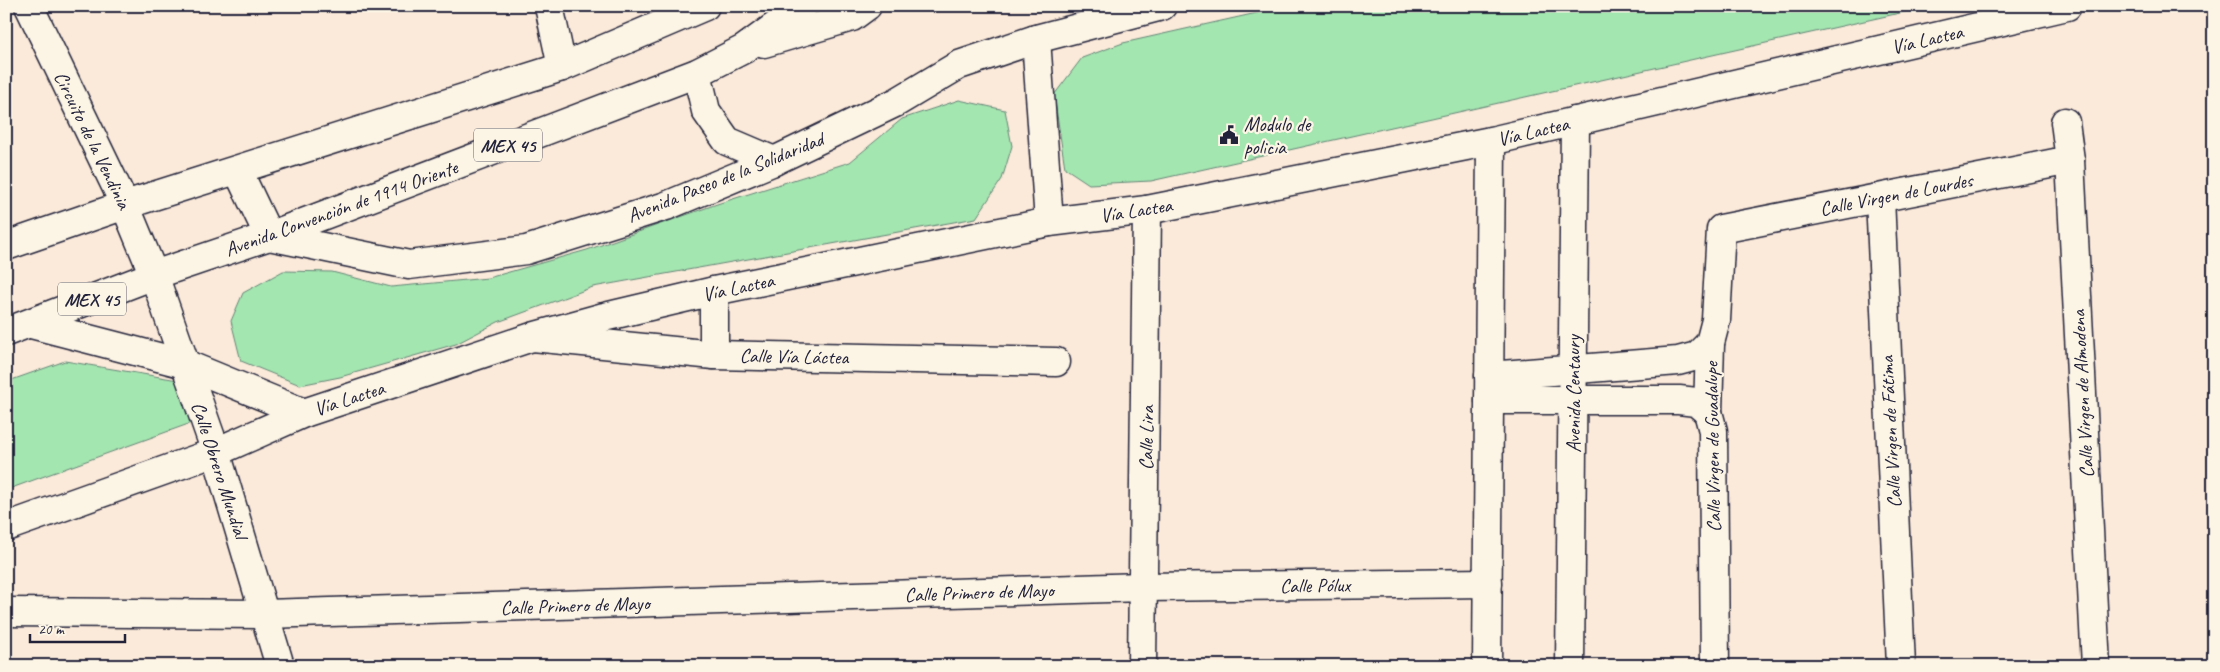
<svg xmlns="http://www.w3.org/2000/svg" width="2220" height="672" font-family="Caveat,sans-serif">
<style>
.green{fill:#a4e6b0;stroke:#638476}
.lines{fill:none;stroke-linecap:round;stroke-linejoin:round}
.street-casing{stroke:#22223b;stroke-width:31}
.secondary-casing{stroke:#22223b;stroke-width:31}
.primary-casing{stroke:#22223b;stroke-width:31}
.street{stroke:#fcf5e5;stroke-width:28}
.secondary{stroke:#fcf5e5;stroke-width:28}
.primary{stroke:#fcf5e5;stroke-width:28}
.labels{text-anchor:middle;stroke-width:4.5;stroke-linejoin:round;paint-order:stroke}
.shield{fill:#fcf5e5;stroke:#63616e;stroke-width:1}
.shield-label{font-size:19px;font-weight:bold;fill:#22223b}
.street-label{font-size:20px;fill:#22223b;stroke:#fcf5e5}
.poi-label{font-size:20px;fill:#22223b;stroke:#fcf5e5;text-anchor:start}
</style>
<rect width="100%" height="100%" fill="#fbead9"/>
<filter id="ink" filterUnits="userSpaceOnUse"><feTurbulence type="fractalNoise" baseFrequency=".02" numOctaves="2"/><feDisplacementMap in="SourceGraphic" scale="10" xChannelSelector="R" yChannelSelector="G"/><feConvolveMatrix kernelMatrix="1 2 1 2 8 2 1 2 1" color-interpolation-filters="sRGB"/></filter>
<g filter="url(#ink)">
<g class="green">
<path d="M1288,6H1931L1151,181L1089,184L1065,168L1054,95L1082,58L1123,43Z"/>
<path d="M959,100L1005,110L1012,146L1002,179L976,218L593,287L498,322L456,344L340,377L300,385L241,361L231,321L243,293L283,271L332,272L391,287L488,278L587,250L717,204L850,162L902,119Z"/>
<path d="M65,361L178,380L194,422L6,490V382Z"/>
</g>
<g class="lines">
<g class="street-casing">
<g id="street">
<path d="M29,6L125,205L154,275L216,452L280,666"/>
<path d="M549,6L562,67"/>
<path d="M2065,122L2070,160L2096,666"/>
<path d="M1880,198L1901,666"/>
<path d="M533,337L714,355L1056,362"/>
<path d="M714,355V291"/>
<path d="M1489,376L1678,361L1697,356L1710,343"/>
<path d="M1489,400H1679L1696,402L1708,412"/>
<path d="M6,612L265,614L1143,587L1488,583"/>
<path d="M1142,666L1147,210"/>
<path d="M1487,666L1491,141"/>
<path d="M1570,666L1575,121"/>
<path d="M1715,666L1713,431L1708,412L1710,343L1716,320L1721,229L2070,160"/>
</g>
</g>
<g class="secondary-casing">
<g id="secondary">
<path d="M1036,39L1049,222"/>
<path d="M238,171L269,236L409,265L526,250L666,206L774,161L897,102L959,65L1036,39L1162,6"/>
<path d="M185,364L304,413"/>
<path d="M6,527L216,452L304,413L532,337L604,317L714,291L1049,222L1147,210L1491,141L2067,6"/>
</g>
</g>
<g class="primary-casing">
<g id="primary">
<path d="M764,43L852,17L867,6"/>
<path d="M697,73L706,111L727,141L774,161"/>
<path d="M6,246L125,205L562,67L705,6"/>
<path d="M31,324L185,364"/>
<path d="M6,332L154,275L269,236L697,73L744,49L803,6"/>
</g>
</g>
<use href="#street" class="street"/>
<use href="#secondary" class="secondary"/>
<use href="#primary" class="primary"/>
</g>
</g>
<defs>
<g id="civic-bare" transform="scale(1.5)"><path d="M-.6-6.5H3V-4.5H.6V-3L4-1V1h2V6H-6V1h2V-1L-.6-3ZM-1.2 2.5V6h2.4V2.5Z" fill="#22223b" stroke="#fcf5e5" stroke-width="2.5" paint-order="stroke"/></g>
</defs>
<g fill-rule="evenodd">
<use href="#civic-bare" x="1229" y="135"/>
</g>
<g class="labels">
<g class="shield">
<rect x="474" y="128.5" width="68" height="33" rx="4"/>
<rect x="58" y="282.5" width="68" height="33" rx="4"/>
</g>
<g class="shield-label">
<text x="508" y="152">MEX 45</text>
<text x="92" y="306">MEX 45</text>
</g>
<g class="street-label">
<text transform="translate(1927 39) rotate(-13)" y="7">Vía Lactea</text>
<text transform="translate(1533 131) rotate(-13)" y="7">Vía Lactea</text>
<text transform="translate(93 140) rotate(64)" y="7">Circuito de la Vendinia</text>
<text transform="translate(725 177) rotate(-22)" y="7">Avenida Paseo de la Solidaridad</text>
<text transform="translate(1896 194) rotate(-11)" y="7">Calle Virgen de Lourdes</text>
<text transform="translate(341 208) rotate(-20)" y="7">Avenida Convención de 1914 Oriente</text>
<text transform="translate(1136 210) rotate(-9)" y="7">Vía Lactea</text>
<text transform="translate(738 287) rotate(-12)" y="7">Vía Lactea</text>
<text transform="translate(794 356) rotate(1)" y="7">Calle Vía Láctea</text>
<text transform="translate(1573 394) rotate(-90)" y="7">Avenida Centaury</text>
<text transform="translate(2082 394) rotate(-93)" y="7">Calle Virgen de Almodena</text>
<text transform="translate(349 398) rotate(-18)" y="7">Vía Lactea</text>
<text transform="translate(1890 432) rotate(-93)" y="7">Calle Virgen de Fátima</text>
<text transform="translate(1146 438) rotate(-89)" y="7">Calle Lira</text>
<text transform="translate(1712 447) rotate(-91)" y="7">Calle Virgen de Guadalupe</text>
<text transform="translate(220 470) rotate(72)" y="7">Calle Obrero Mundial</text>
<text transform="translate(1315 585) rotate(-1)" y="7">Calle Pólux</text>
<text transform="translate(979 592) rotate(-2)" y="7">Calle Primero de Mayo</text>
<text transform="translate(575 605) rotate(-2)" y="7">Calle Primero de Mayo</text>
</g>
<g class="poi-label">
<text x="1244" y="131">Modulo de<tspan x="1244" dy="23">policia</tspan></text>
</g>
</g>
<rect width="2220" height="672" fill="none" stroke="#fcf5e5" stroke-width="25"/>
<rect x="12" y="12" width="2195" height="647" fill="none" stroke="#22223b" stroke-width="2" filter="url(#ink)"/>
<path d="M30 634v8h95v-8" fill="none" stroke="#22223b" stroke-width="2.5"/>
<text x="38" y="634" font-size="15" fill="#22223b" stroke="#fcf5e5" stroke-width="4" paint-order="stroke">20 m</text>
</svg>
